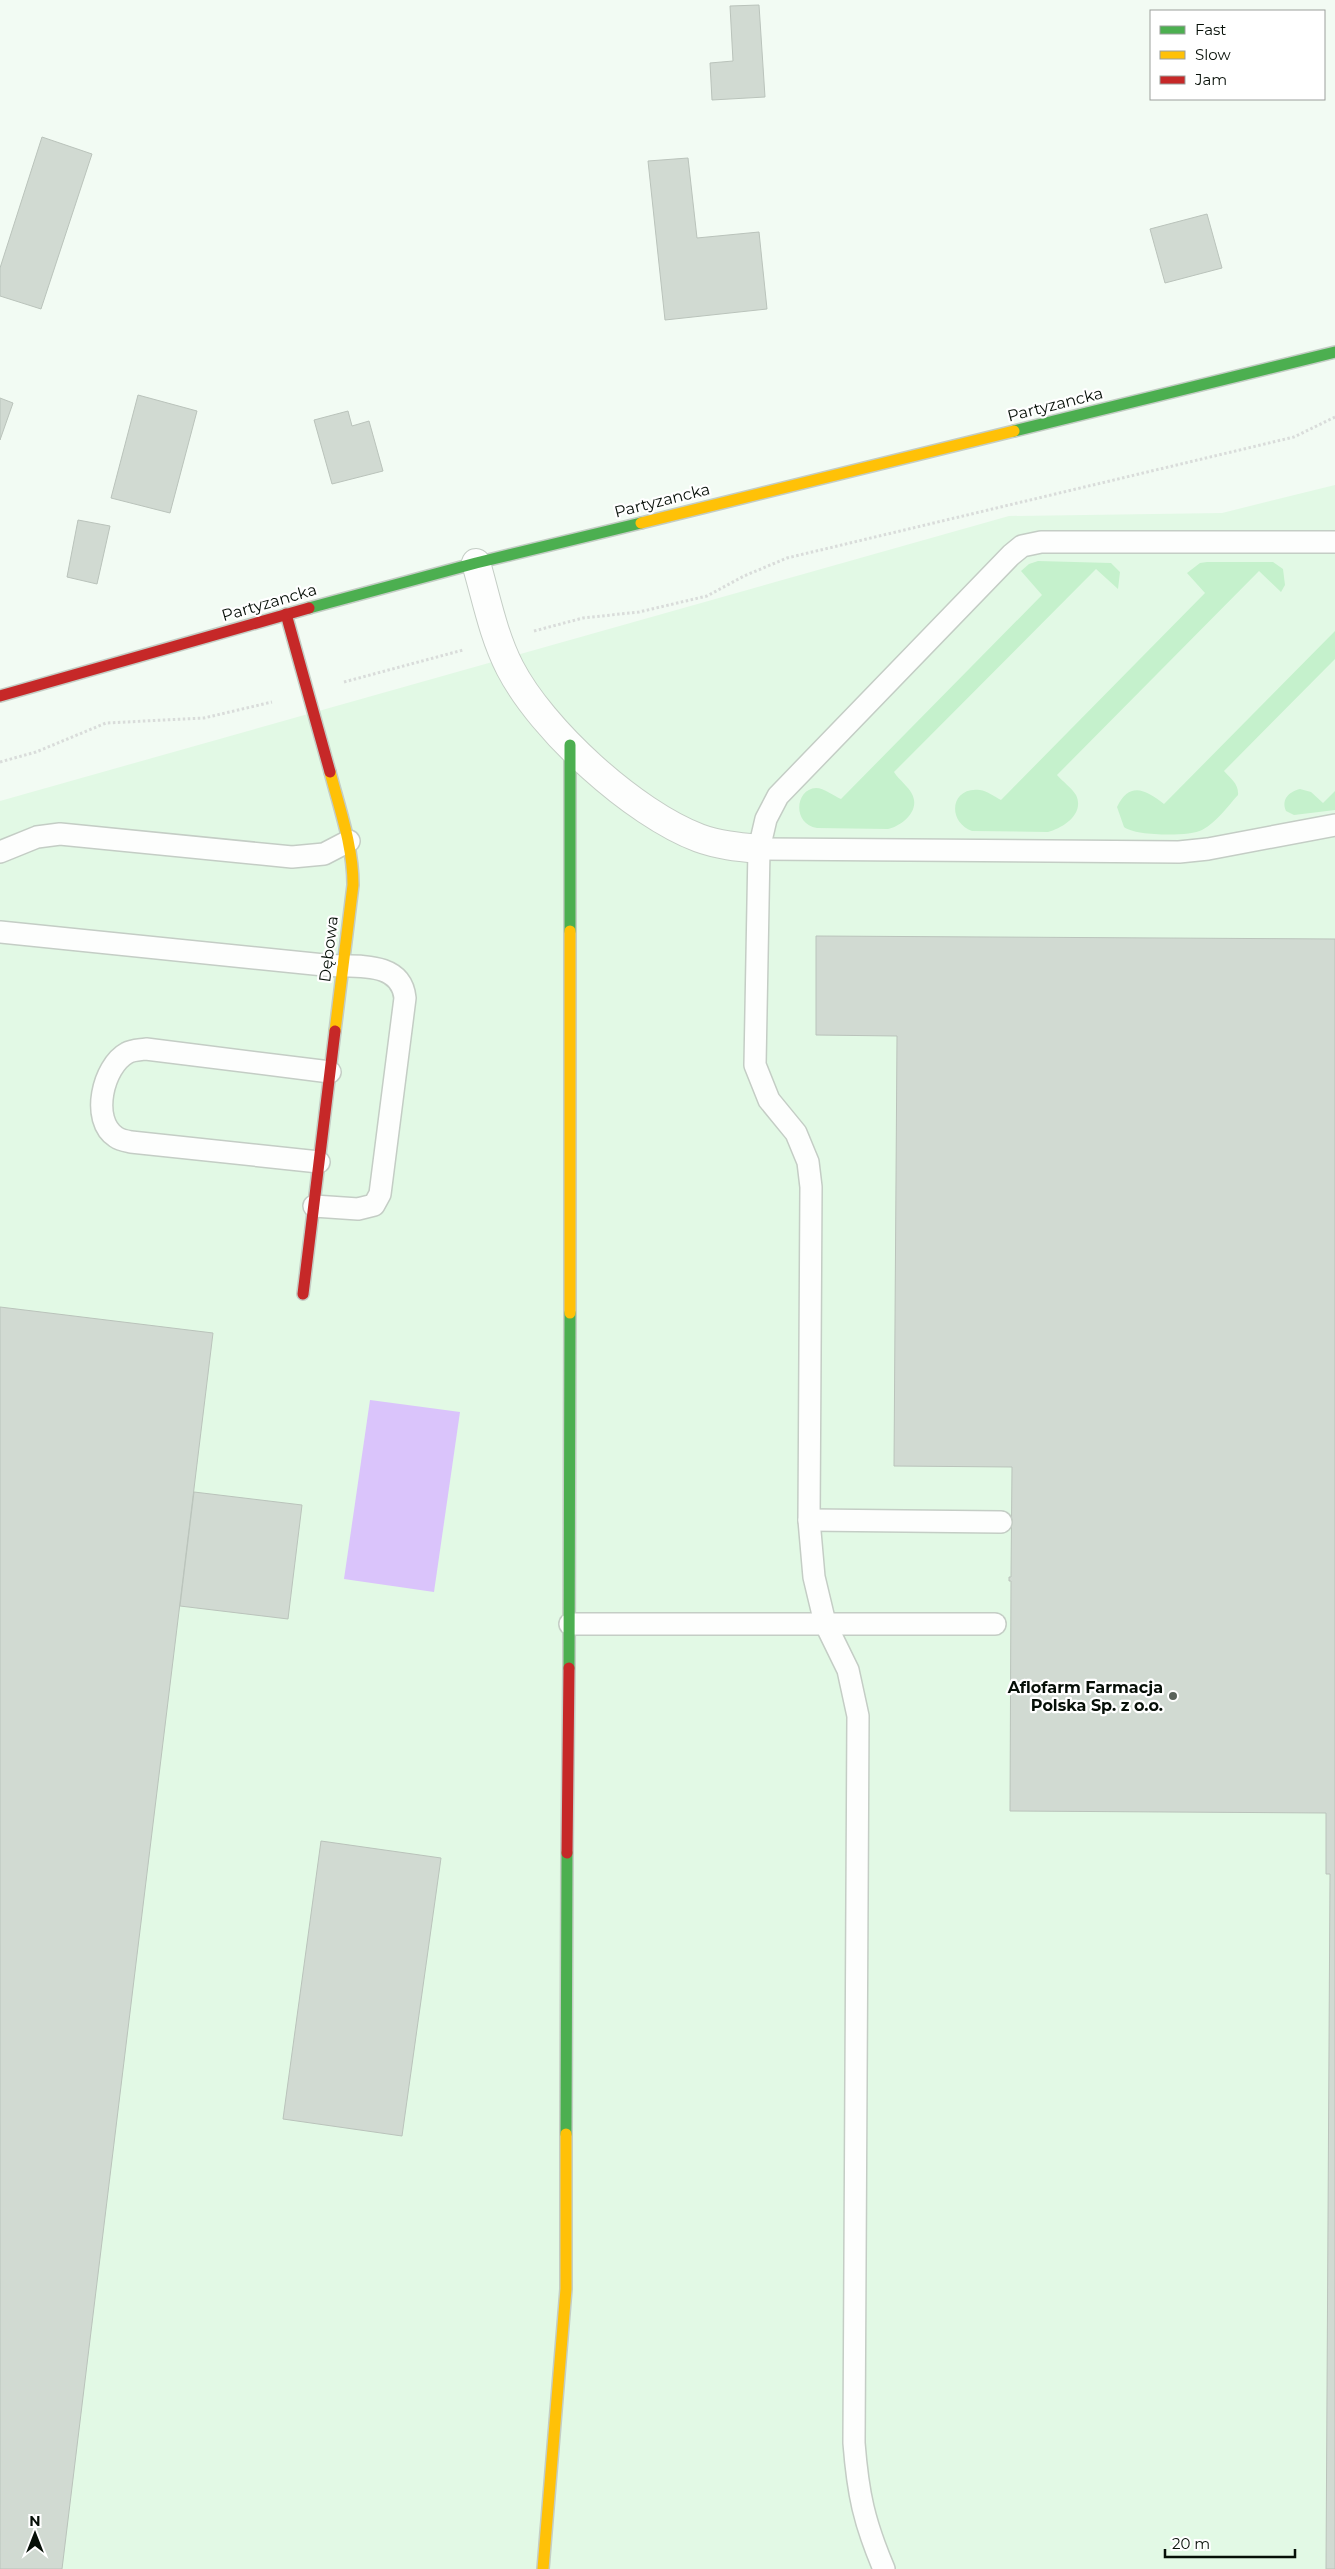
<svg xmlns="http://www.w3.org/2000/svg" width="1335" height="2569" font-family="Montserrat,sans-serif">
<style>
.built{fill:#e2f9e5}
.green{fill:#c5f1cc}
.water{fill:#dac4fb}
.building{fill:#d1dad2;stroke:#bac3bb}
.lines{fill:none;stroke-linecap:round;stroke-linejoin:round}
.lane-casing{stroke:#c4cdc5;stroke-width:24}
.street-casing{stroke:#c4cdc5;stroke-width:30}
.fast-casing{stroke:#c4cdc5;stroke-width:14}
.slow-casing{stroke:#c4cdc5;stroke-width:14}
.jam-casing{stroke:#c4cdc5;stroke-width:14}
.path{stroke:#d9dcda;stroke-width:3;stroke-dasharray:2.5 2.5;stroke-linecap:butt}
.lane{stroke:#fdfefd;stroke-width:21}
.street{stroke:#fdfefd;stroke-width:28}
.fast{stroke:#4caf50;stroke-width:11}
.slow{stroke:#ffc107;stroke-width:11}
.jam{stroke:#c62828;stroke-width:11}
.poi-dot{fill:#59625a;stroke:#fff;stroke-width:2}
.labels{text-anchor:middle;stroke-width:4.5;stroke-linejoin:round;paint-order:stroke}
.street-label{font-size:16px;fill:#060f07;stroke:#fff}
.poi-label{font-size:16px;font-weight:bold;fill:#060f07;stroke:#fff;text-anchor:end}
</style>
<rect width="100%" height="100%" fill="#f2fbf3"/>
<path class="built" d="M1335,485V2569H0V801L1009,516L1222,513Z"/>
<g class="green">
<path d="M1038,561L1111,563L1120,572L1118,589L1096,569L894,772C899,780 908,786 912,794C921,811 901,826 888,829L817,828C792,824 795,789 816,788C824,788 834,796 841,799L1042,595L1021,571L1029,564Z"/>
<path d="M1207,562H1273L1283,569L1285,585L1281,592L1259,571L1057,775C1062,781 1072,788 1076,795C1085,814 1063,828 1048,832L972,831C946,821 951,786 980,790C987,791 995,797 1001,800L1205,593L1187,573L1200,563Z"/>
<path d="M1335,631V659L1224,771C1231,779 1239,784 1238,795C1227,807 1217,822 1202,830C1189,837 1135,836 1124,827L1117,807C1130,780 1147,791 1164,804Z"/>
<path d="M1300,789L1311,792L1323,803L1335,791V810L1294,815L1286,811C1281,799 1289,792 1300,789Z"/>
</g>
<path class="water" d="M370,1400L460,1412L434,1592L344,1579Z"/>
<g class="building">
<path d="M759,5L765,97L712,100L710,63L733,61L730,6Z"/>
<path d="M42,137L92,154L41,309L0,296V268Z"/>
<path d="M688,158L697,238L759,232L767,309L665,320L648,161Z"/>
<path d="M1207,214L1222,268L1165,283L1150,229Z"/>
<path d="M138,395L197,411L170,513L111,498Z"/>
<path d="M0,398L13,403L0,440Z"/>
<path d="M348,411L352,426L369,421L383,471L332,484L314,420Z"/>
<path d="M78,520L110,526L97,584L67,577Z"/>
<path d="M816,936L1335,939V2569H1326L1330,1874H1326V1813L1010,1811L1011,1581H1009V1577H1011L1012,1467L894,1466L897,1036L816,1035Z"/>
<path d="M0,1307L213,1333L62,2569H0Z"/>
<path d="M194,1492L302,1505L288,1619L180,1606Z"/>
<path d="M321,1841L441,1858L402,2136L283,2119Z"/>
</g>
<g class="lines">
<g class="lane-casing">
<g id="lane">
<path d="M759,849L1179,852L1208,849L1335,825"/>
<path d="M0,852L37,837L60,834L292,857L324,854L349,841"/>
<path d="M0,932L324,965C353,968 401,959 405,998L380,1194L374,1205L358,1209L314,1206"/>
<path d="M319,1162L131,1142C126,1141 120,1140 116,1137C90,1120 103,1066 127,1053C132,1050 140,1050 146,1049L330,1072"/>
<path d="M809,1520L1001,1522"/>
<path d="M570,1624H995"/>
<path d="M884,2569C864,2522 858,2494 854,2443L858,1716L848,1670L825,1623L814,1577L809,1520L811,1187L808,1162L796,1133L769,1100L755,1065L759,849L766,819L778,796L1011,555L1022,546L1041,542H1335"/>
</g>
</g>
<g class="street-casing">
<path id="street" d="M476,563C486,597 493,635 510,668C542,730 633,813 699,838C718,845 738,847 759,849"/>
</g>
<g class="fast-casing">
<g id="fast">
<path d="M1014,431L1335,352"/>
<path d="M309,608L476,563L641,523"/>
<path d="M570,745V931"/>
<path d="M569,1668L570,1313"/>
<path d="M566,2134L567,1853"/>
</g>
</g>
<g class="slow-casing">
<g id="slow">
<path d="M641,523L1014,431"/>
<path d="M330,772C340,810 353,846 353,885L335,1031"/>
<path d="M570,931V1313"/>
<path d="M543,2569L566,2289V2134"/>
</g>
</g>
<g class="jam-casing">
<g id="jam">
<path d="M286,614L330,772"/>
<path d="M0,696L309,608"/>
<path d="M303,1294L335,1031"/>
<path d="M567,1853L569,1668"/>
</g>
</g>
<g class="path">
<path d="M534,631L583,618L639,612L707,596L744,576L787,558L1294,437L1335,417"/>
<path d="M344,682L463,650"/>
<path d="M0,762L36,752L106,723L204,718L272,702"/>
</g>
<use href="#lane" class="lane"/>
<use href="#street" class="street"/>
<use href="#fast" class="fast"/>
<use href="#slow" class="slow"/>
<use href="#jam" class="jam"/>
</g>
<circle class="poi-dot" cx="1173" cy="1696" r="5"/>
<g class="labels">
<g class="street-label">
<text transform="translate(1055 404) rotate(-14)" y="6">Partyzancka</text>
<text transform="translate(662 500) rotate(-14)" y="6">Partyzancka</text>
<text transform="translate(269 602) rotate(-16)" y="6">Partyzancka</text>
<text transform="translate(328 949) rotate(-83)" y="6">Dębowa</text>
</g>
<g class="poi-label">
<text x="1163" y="1693">Aflofarm Farmacja<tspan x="1163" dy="18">Polska Sp. z o.o.</tspan></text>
</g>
</g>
<rect x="1150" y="10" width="175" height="90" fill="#ffffff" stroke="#9b9f9c"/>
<rect x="1160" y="26" width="25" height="8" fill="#4caf50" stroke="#9b9f9c"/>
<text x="1195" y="35" font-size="15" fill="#060f07">Fast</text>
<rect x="1160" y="51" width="25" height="8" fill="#ffc107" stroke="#9b9f9c"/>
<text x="1195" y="60" font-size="15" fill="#060f07">Slow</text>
<rect x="1160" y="76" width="25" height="8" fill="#c62828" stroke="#9b9f9c"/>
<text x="1195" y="85" font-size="15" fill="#060f07">Jam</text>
<g transform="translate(35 2534)" stroke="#ffffff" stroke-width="4" paint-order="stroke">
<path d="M0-4L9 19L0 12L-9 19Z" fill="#060f07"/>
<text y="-8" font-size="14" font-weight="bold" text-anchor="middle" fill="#060f07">N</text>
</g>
<path d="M1165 2549v8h130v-8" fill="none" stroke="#060f07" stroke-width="2.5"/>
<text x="1172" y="2549" font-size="15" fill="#060f07" stroke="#ffffff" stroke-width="4" paint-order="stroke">20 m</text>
</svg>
